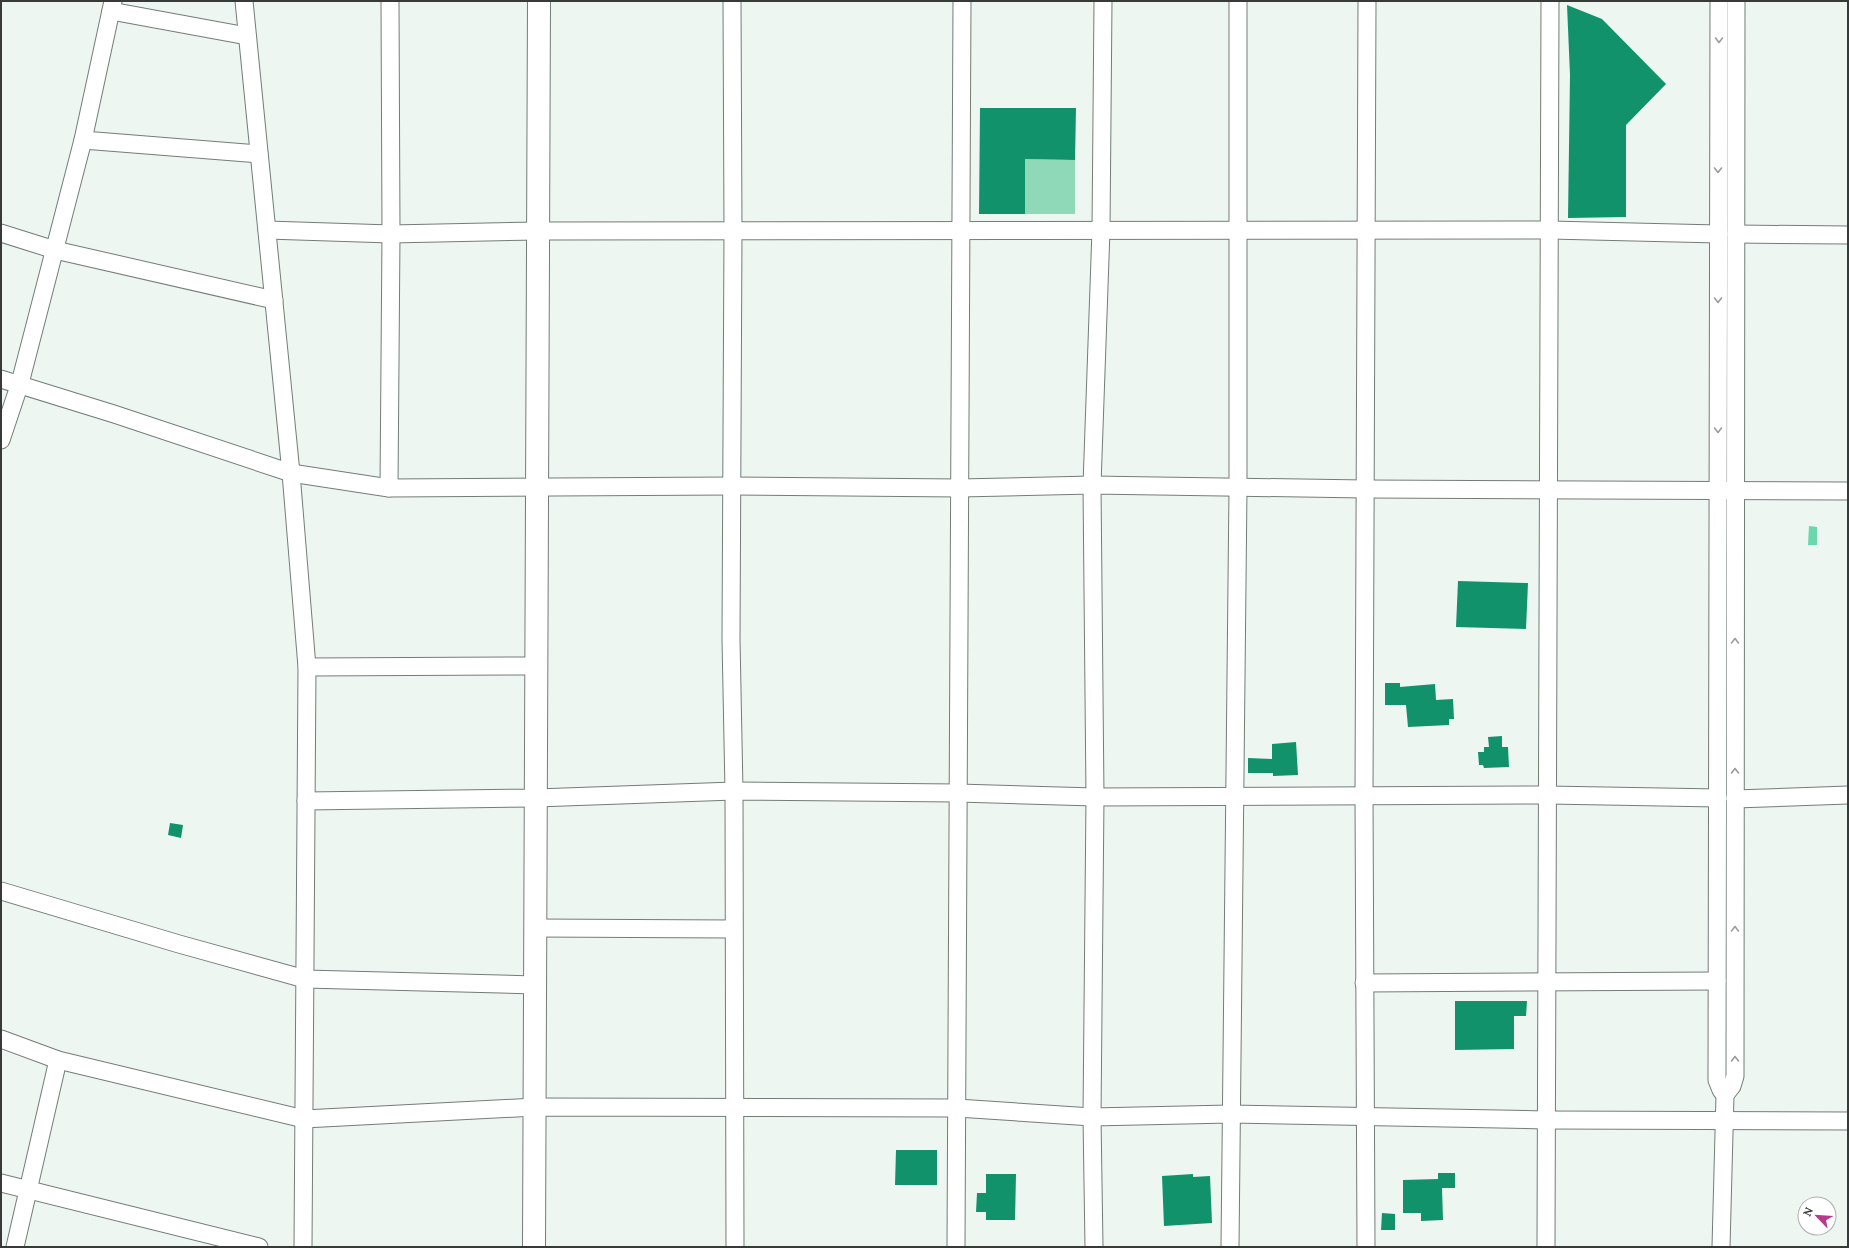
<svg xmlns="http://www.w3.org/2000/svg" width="1849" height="1248" font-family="Lora,serif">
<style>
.green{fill:#8fd9b9}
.water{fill:#6bd7ac}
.building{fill:#11926b}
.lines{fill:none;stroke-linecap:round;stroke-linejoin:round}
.minor-casing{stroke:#747c78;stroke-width:19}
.tertiary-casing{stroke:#747c78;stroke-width:24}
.minor{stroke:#fff;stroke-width:17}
.tertiary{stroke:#fff;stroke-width:22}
.oneway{stroke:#9b9c9c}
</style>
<rect width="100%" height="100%" fill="#edf6f1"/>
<path class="green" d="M1025,159L1075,160V214H1025Z"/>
<path class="water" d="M1809,526L1817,527V545H1808Z"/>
<g class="building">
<path d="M1567,5L1602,19L1666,84L1626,125V217L1568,218L1570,75Z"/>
<path d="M980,108H1076L1075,160L1025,159V214H979Z"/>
<path d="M1458,581L1528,583L1526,629L1456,627Z"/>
<path d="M1385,683H1400V687L1435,684L1436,700L1453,699L1454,719H1449V725L1408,727L1406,705H1385Z"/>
<path d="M1502,736V747H1508L1509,767L1484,768L1483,765H1479L1478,752H1484V747H1489L1488,737Z"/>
<path d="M1296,742L1298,775L1273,776V773H1248V758L1272,759V744Z"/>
<path d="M170,823L183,825L181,838L168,835Z"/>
<path d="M1455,1001H1527L1526,1016H1514V1049L1455,1050Z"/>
<path d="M896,1150H937V1185H895Z"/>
<path d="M1438,1173H1455V1188H1442L1443,1220L1421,1221V1213H1403V1180L1438,1179Z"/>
<path d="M986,1174H1016L1015,1220H986V1212H976L977,1193H986Z"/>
<path d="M1193,1174V1177L1210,1176L1212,1223L1164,1226L1162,1176Z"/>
<path d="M1382,1213L1395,1214V1230H1381Z"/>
</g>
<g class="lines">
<g class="minor-casing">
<g id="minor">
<path d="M244,1L291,473L307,667L303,1247"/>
<path d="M732,1L733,231L731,639L734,791L735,1247"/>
<path d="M1719,1L1717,1080L1721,1090L1725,1095"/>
<path d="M111,11L247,36"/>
<path d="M83,140L259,154"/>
<path d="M267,230L391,234L538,231L1550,230L1718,234"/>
<path d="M1,233L55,250L274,300"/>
<path d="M1736,234L1848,235"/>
<path d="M1,379L114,414L291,473L389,488L731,486L959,488L1092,485L1365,489L1848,491"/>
<path d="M1,440L20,383L83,140L113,1"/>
<path d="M389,488L391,234L390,1"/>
<path d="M307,667L536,666"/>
<path d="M1735,799L1848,795"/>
<path d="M306,801L536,798L734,791L958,793L1095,797L1548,795L1718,798"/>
<path d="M1,891L179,944L305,979L535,985"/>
<path d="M535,928L733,929"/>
<path d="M1364,983L1717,981"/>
<path d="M1,1039L58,1060L304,1119L535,1107L957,1108L1092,1117L1230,1114L1546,1120L1848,1121"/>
<path d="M1,1183L259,1247"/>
<path d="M15,1247L58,1060"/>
<path d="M956,1247L962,1"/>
<path d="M1094,1247L1092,1117L1095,797L1092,485L1101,230L1103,1"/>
<path d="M1230,1247L1238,488V1"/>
<path d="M1366,1247L1364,795L1367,1"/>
<path d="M1546,1247L1550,1"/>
<path d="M1721,1247L1725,1095L1732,1086L1735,1076L1736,1"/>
</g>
</g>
<g class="tertiary-casing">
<path id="tertiary" d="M534,1247L539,1"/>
</g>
<use href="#minor" class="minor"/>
<use href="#tertiary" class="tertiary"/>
</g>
<defs><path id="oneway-chevron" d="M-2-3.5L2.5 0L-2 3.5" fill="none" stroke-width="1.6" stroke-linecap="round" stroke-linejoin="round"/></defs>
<g class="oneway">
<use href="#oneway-chevron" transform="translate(1719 40) rotate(90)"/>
<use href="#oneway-chevron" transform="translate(1718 170) rotate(90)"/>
<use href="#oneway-chevron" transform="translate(1718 300) rotate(90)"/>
<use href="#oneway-chevron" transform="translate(1718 430) rotate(90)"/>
<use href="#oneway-chevron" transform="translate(1735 641) rotate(-90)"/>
<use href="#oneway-chevron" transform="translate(1735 771) rotate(-90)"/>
<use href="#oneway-chevron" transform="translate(1735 929) rotate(-90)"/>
<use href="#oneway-chevron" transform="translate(1735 1059) rotate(-90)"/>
</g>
<rect width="1849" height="1248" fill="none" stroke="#373a38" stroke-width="4"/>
<g transform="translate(1817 1216) rotate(295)"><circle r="19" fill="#ffffff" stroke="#afb0af"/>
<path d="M0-3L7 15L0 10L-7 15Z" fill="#b83b8b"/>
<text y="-6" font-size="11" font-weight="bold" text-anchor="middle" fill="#373a38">N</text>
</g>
</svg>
